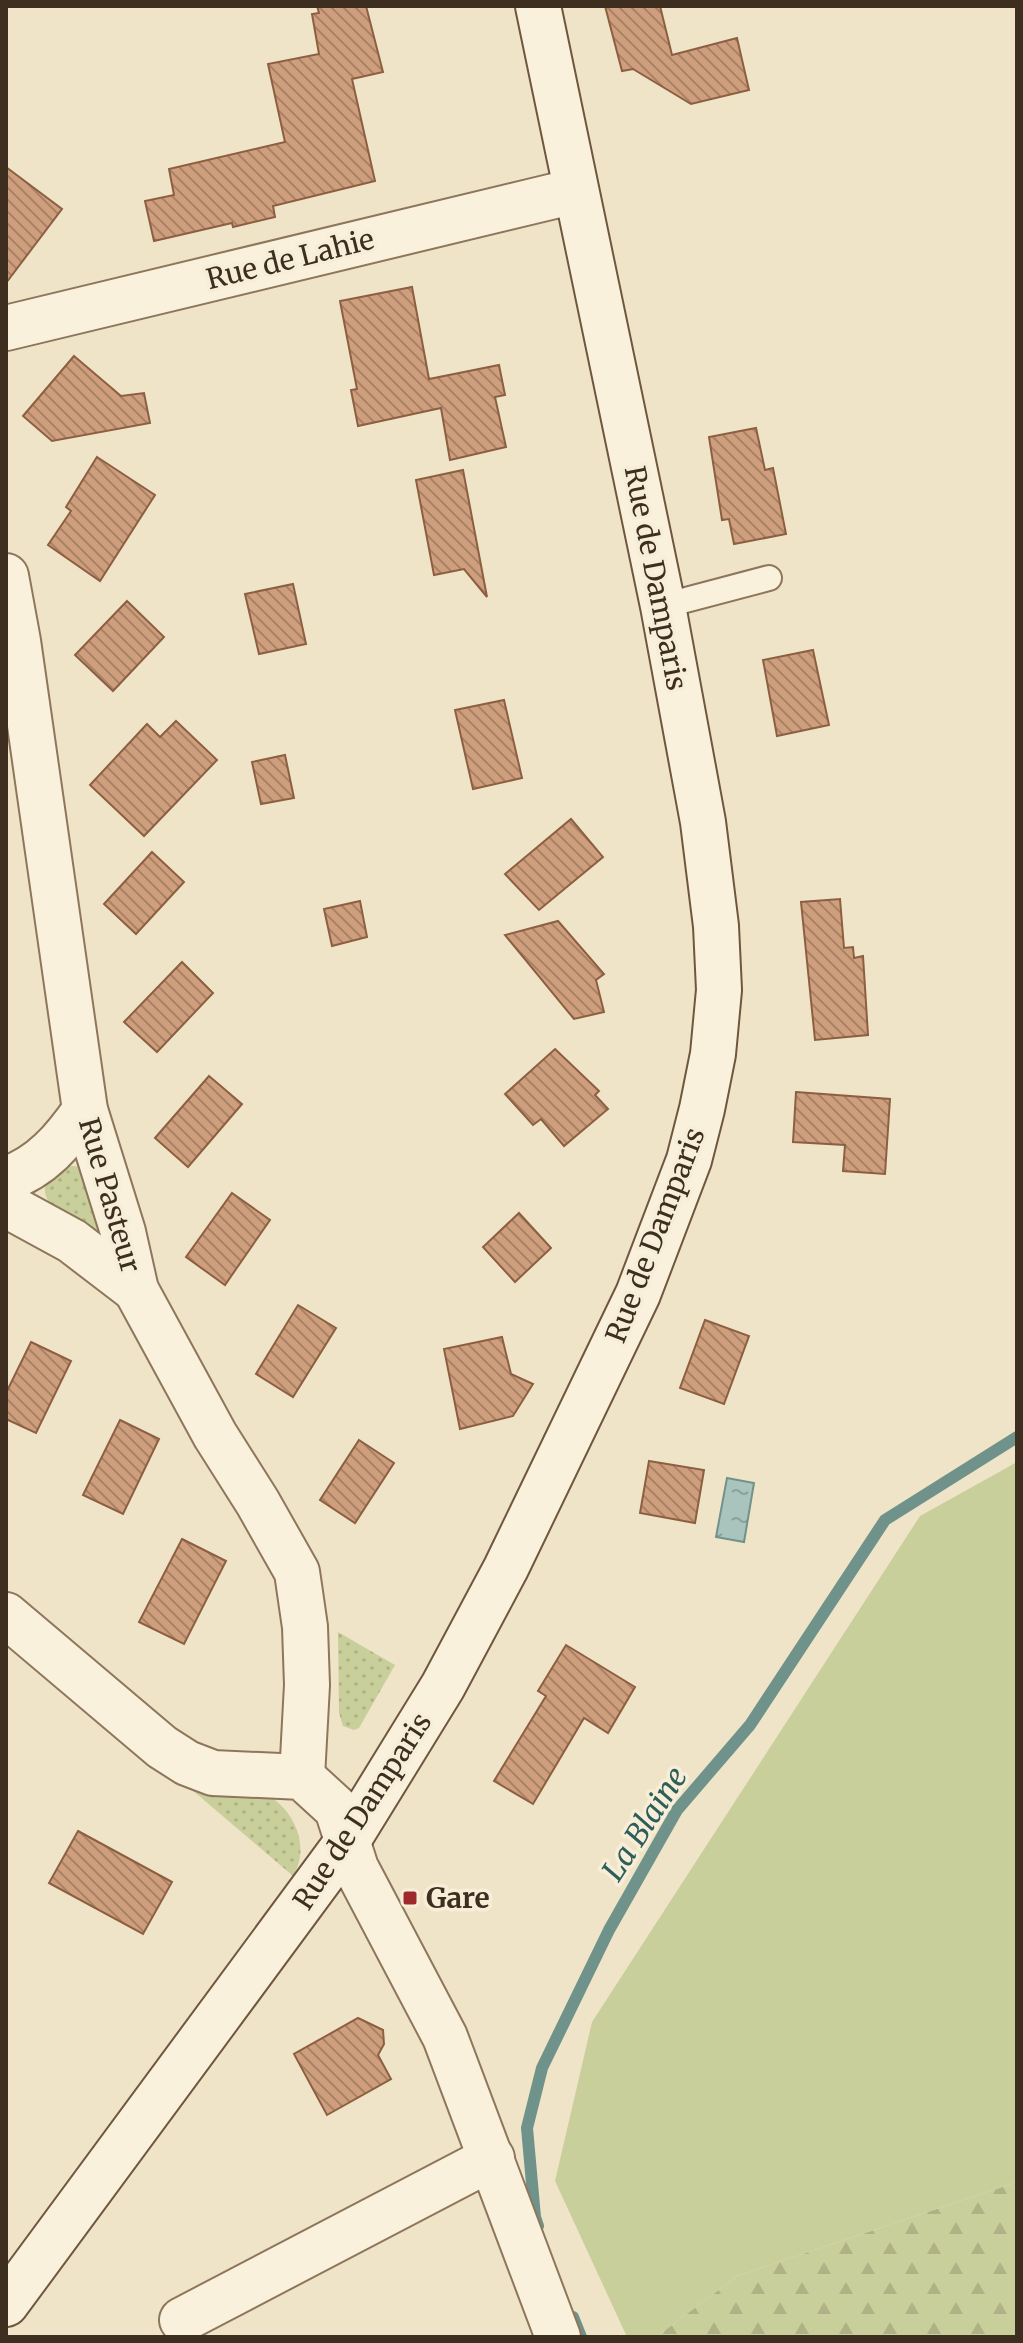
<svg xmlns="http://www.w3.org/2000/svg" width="1023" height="2343" font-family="Merriweather,serif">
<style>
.grass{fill:url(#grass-dots)}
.forest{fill:url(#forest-firs)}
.park{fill:#c9cf9b}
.water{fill:url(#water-ripples);stroke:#6f938a;stroke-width:2}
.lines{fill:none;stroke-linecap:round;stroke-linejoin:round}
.stream{stroke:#6f938a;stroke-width:12}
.building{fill:url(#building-back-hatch);stroke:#8d5f41;stroke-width:2}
.service-casing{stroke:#8d765c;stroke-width:28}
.minor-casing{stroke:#8d765c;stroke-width:48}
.secondary-casing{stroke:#6f573f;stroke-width:48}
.service{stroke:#faf1dc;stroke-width:24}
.minor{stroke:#faf1dc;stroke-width:44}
.secondary{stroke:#faf1dc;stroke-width:44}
.poi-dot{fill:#9e2a2b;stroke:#f7eed8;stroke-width:3}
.labels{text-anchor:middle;stroke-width:7;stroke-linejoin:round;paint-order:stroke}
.street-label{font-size:28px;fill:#3d2e20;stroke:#f7eed8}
.poi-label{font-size:28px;font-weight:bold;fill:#3d2e20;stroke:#f7eed8;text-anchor:start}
.water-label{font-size:30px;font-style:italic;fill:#2f5d5a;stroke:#f7eed8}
</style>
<defs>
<pattern id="grass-dots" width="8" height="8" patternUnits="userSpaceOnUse" patternTransform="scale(2)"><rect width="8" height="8" fill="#c9cf9b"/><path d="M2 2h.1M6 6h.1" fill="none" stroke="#aeb285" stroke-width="1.8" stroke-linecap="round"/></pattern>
<pattern id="forest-firs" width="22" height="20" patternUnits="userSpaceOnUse" patternTransform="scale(2)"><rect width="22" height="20" fill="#c9cf9b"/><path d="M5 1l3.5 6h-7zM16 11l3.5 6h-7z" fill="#aeb285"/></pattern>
<pattern id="water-ripples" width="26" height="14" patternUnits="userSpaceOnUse" patternTransform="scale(2)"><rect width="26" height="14" fill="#a9c4bc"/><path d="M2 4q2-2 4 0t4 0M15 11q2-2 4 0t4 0" fill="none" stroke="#8ba098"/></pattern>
<pattern id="building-back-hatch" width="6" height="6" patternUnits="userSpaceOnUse" patternTransform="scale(2)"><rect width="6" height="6" fill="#cf9f7d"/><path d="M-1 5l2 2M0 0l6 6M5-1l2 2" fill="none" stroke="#a98266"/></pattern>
</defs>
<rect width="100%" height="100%" fill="#f0e4c8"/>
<g class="grass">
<path d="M65,1165L82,1167L102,1228L93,1232C71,1219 41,1211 45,1182Z"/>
<path d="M338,1632L395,1665L359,1728L354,1730L343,1726L339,1713Z"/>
<path d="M191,1789L210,1795L271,1797C296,1814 310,1848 293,1876Z"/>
</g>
<path class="forest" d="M1017,2182V2337H656L737,2276Z"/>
<path class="park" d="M1017,1462V2182L737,2276L656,2337H627L555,2181L592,2022L920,1516Z"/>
<path class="water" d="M727,1478L754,1483L744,1542L716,1537Z"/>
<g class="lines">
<g class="stream">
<path d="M538,2226L535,2217L527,2128L542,2068L609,1930L677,1810L750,1725L885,1520L1017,1437"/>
<path d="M573,2317L581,2337"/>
</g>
</g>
<g class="building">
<path d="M317,6H366L383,72L352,79L375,181L273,206L275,217L233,227L232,223L154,241L145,201L174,195L169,169L285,142L268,64L319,54L312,14L319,13Z"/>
<path d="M605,6H660L672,55L737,38L749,90L691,104L633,69L622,71Z"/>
<path d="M6,167L62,209L6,283Z"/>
<path d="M412,287L429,379L499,365L505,395L495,397L506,447L450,460L441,408L358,426L351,390L357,389L340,301Z"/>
<path d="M74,356L121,396L144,393L150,423L52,441L23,416Z"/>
<path d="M756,428L765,470L773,468L786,534L734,544L729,519L722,520L709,437Z"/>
<path d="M97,457L155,495L100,581L48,545L71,511L66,507Z"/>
<path d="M463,470L487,597L464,569L434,575L416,480Z"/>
<path d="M293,584L306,644L259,654L245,594Z"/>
<path d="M127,601L164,637L113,691L75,655Z"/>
<path d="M813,650L829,725L777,736L763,660Z"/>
<path d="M504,700L522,778L473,789L455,710Z"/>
<path d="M176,721L217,760L144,836L90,785L147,724L160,737Z"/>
<path d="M285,755L294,798L261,804L252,762Z"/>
<path d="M571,819L603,857L539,910L505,874Z"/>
<path d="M152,852L184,882L136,934L104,904Z"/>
<path d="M840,899L844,948L853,947L854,958L863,956L868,1035L815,1040L801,902Z"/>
<path d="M360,901L367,937L332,946L324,909Z"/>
<path d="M558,921L604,974L596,980L604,1012L574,1019L505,935Z"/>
<path d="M182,962L213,993L157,1052L124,1022Z"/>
<path d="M555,1049L599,1091L595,1095L608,1109L564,1146L541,1119L533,1125L505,1094Z"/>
<path d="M209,1076L242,1104L188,1167L155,1138Z"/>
<path d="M796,1092L890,1099L885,1174L843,1171L845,1145L793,1142Z"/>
<path d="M232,1193L270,1220L225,1285L186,1257Z"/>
<path d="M519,1213L551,1248L515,1282L483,1247Z"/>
<path d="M298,1305L336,1328L293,1397L256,1374Z"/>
<path d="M705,1320L749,1336L724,1404L680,1388Z"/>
<path d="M502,1337L511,1374L533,1384L513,1416L460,1429L444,1349Z"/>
<path d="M31,1342L71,1361L36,1433L6,1419V1393Z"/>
<path d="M120,1420L159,1439L123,1514L83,1495Z"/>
<path d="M359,1440L394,1463L355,1523L320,1500Z"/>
<path d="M649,1461L704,1470L695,1523L640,1513Z"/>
<path d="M182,1539L226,1561L184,1644L139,1622Z"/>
<path d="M566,1645L635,1687L608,1733L584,1718L533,1804L494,1781L546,1696L538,1691Z"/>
<path d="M78,1831L172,1882L143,1934L49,1883Z"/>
<path d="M358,2018L383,2030L384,2044L378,2055L391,2079L327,2115L294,2054Z"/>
</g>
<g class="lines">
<g class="service-casing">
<path id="service" d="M663,606L769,578"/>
</g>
<g class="minor-casing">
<g id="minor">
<path d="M6,328L575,191"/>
<path d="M6,576L18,641L85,1110L123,1232L136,1290L215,1435L258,1503L297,1572L305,1627L307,1685L302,1777"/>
<path d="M6,1179C42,1167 64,1140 85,1110"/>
<path d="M6,1205L72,1241L136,1290"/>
<path d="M6,1615L162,1747L187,1763L213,1773L302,1777L337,1809L356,1868L445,2037L558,2337"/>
<path d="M182,2320L492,2158"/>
</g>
</g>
<g class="secondary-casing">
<path id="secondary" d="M6,2304L347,1842L443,1686L506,1568L638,1294L689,1160L702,1109L713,1054L719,990L716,926L703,822L663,606L538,6"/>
</g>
<use href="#service" class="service"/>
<use href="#minor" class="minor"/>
<use href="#secondary" class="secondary"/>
</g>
<rect class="poi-dot" x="402" y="1890" width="16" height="16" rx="4"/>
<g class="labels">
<g class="street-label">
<text transform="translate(290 259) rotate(-14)" y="10">Rue de Lahie</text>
<text transform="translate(656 578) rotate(79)" y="10">Rue de Damparis</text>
<text transform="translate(110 1195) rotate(74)" y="10">Rue Pasteur</text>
<text transform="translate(655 1235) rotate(-69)" y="10">Rue de Damparis</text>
<text transform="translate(362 1811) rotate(-57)" y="10">Rue de Damparis</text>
</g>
<g class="poi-label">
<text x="426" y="1908">Gare</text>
</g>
<g class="water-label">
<text transform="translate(645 1824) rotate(-57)" y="10">La Blaine</text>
</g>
</g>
<rect width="1023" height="2343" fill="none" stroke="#3d2e20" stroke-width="16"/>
</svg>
